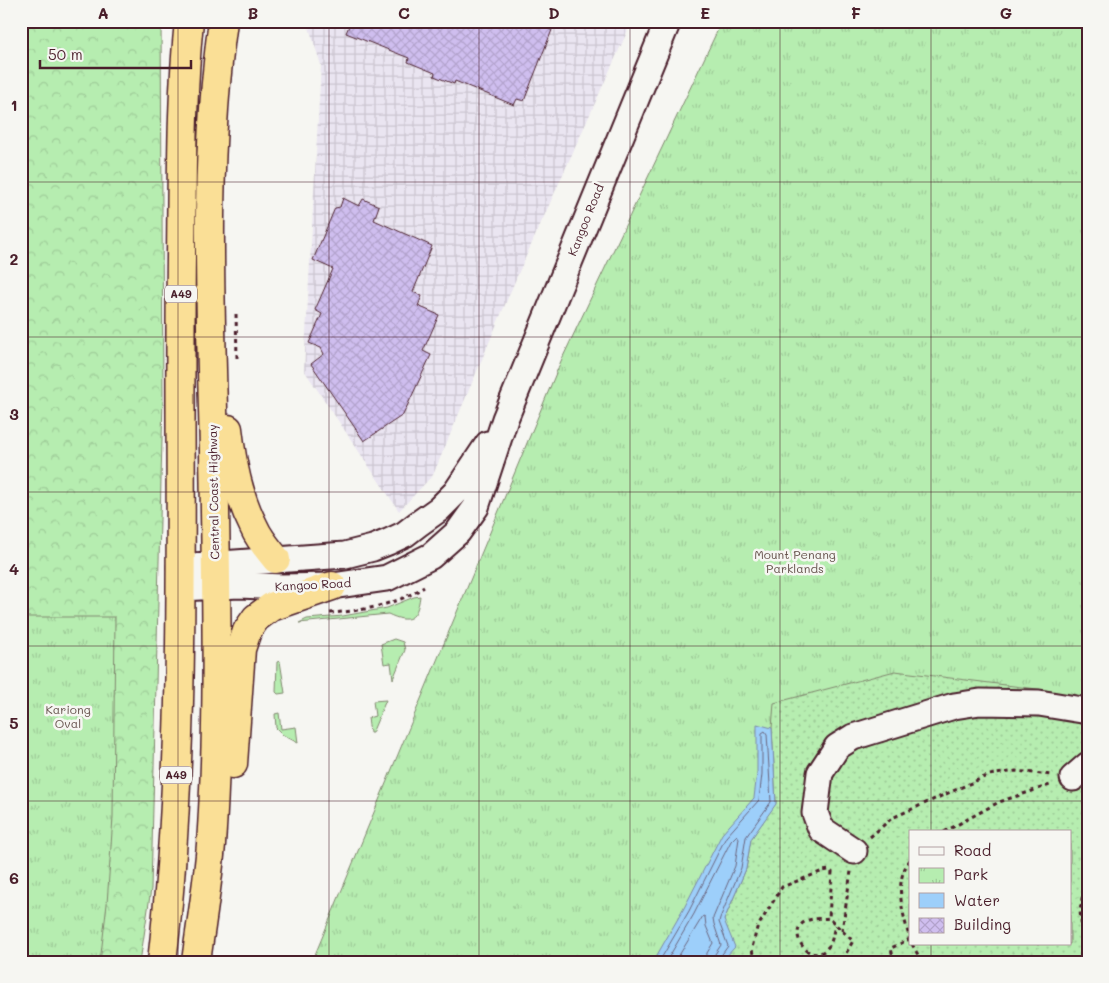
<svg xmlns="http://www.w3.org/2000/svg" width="1109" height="983" font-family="Mali,sans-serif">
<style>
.industrial{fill:url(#industrial-grid)}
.grass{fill:#b6edb0;stroke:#80866e}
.forest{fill:url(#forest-crowns);stroke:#80866e}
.park{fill:url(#park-tufts);stroke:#80866e;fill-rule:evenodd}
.garden{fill:url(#garden-dots);stroke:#80866e;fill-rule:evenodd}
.water{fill:#9dcffa;stroke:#7c89a7}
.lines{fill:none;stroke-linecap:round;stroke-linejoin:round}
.shore{stroke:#6b657e;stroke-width:1}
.building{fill:url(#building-cross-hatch);stroke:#4a1f2b}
.minor-casing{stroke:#4a1f2b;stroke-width:29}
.highway-casing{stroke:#4a1f2b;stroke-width:31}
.path{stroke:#4a1f2b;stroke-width:3;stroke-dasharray:4 4;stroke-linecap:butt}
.minor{stroke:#f6f6f2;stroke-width:25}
.highway{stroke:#fadf96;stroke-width:28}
.grid{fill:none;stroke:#4a1f2b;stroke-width:1;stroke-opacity:0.55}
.labels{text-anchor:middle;stroke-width:5;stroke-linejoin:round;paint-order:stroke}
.shield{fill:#f6f6f2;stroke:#7e6067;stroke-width:1}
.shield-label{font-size:11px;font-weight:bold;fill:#4a1f2b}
.street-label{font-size:12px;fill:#4a1f2b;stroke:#f6f6f2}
.park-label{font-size:12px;fill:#65524c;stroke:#f6f6f2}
.neatline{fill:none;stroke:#4a1f2b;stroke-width:2}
.grid-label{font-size:16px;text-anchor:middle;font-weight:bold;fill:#4a1f2b}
</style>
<defs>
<pattern id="industrial-grid" width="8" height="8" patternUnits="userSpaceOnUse" patternTransform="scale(1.25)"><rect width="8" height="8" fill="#eae5f1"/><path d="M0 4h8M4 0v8" fill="none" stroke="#cac4cf"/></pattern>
<pattern id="forest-crowns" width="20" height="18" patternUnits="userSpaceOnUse" patternTransform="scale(1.25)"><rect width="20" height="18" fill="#b6edb0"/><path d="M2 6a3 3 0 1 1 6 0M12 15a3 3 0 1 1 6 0" fill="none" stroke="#9ecb98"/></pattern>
<pattern id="park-tufts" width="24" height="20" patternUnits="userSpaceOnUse" patternTransform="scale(1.25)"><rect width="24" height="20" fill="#b6edb0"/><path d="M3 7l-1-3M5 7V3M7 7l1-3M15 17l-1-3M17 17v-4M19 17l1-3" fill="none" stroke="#9ecb98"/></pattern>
<pattern id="garden-dots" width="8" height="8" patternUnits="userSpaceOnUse" patternTransform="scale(1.25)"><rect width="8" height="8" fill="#b6edb0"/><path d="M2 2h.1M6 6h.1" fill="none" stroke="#9ecb98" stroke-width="1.8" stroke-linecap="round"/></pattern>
<pattern id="building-cross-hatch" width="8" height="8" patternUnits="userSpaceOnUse" patternTransform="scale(1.25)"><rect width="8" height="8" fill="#cfbeef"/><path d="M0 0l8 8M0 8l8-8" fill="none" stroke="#b3a3cd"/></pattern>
</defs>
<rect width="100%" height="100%" fill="#f6f6f2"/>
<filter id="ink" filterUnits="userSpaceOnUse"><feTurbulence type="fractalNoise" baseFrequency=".02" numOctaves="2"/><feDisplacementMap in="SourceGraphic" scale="10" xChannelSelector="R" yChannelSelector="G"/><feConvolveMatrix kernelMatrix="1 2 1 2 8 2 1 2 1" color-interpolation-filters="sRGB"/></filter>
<g filter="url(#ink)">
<path class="industrial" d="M307,21H632L518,274L433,475L399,511L304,370L321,65Z"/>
<g class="grass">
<path d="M420,596C417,620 409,624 388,614L299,623L307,619L343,616L387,608L414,597Z"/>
<path d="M394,639L403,642L405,650L393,679L391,663L384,664L381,644Z"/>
<path d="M280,661L285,693L278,694L276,692L277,662Z"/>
<path d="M386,700L372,733H370L368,718L375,716L373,701Z"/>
<path d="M279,713L281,729L296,727L298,743L283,735L276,728L275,714Z"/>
</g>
<path class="forest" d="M21,21H161L163,398L151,889L140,962H104L21,917Z"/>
<g class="park">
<path d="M722,21H1088V962H312L561,361ZM910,832H1070V944H910Z"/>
<path d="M21,617H115L113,817L107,904L100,962H21Z"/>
</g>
<path class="garden" d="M895,671L1045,690L1088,699V962H725L724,920L746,869L751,839L776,803L772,728L774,703ZM910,832H1070V944H910Z"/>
<path class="water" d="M757,724L772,728L776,804L751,839L746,869L724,920L735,947L724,959L725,962H653L684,908L722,834L754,798L757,773Z"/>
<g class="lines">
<g class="shore">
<path d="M659,962L689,911L726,837L759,800L762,774V733L765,731L767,734L771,802L746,837L741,868L720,918L719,922L728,946L720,957V962"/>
<path d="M666,962L694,914L731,841L737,835L739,838L735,866L713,918L714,924L721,945L715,954L713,962"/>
<path d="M675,962L703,916L705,917L706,926L713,943L707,953L706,962"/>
</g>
</g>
<g class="building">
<path d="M351,21H530L552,30L524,101L517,99L514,105L455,81L454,84L434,76L435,73L408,62L409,58L346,33Z"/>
<path d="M343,198L359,206L363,199L379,206L374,220L432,246L413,292L422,296L418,306L439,315L423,351L431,355L403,415L364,441L311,364L324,354L321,348L309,343L322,314L315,310L333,269L313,260L335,208L340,207Z"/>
</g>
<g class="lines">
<g class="minor-casing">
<g id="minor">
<path d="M180,567L345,555L373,548L388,542L405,534L418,524L439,509L456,492L488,444"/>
<path d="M181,588L239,585L282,587L332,586L387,578L431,556L458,532L476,507L505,419L668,21"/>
<path d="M1073,778L1088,765"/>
<path d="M854,851L821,829L815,813L820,773L837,747L853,737L954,706L980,702L1039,703L1088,711"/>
</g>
</g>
<g class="highway-casing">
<g id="highway">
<path d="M228,429C232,463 238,496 254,527C259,539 268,549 276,559"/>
<path d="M233,764L241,649L247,631L256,618L271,607L332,586"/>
<path d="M162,962C189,728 178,492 181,258C182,179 181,100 189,21"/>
<path d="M196,962C201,923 208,883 211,844C220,714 216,582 214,451C211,308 203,164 223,21"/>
</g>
</g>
<g class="path">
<path d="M236,314L237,358"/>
<path d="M330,613C362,611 396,605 424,587"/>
<path d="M944,832L999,802L1053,784"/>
<path d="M870,837L892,818L989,775L1016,771L1051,775"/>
<path d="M910,860C892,883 904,915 910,941"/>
<path d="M842,931L851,871"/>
<path d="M912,944L922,962"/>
<path d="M754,962L752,948L757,928L782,887L823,871L829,870L832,872L829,918"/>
<path d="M834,962L844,957L853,941L829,918C824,919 818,918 813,919C780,924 809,971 828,947C833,941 833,932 835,925"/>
<path d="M894,962L891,948L910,939"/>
<path d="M1075,962L1081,955L1083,940L1080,911L1085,881L1088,877"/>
</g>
<use href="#minor" class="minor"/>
<use href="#highway" class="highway"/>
</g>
</g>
<path class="grid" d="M178,21V962M329,21V962M479,21V962M630,21V962M780,21V962M931,21V832M21,182H1088M21,337H1088M21,492H1088M21,646H1088M21,801H1088M931,944V962"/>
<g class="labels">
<g class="shield">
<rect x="165" y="285.5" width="32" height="17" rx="4"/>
<rect x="160" y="766.5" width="32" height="17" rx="4"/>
</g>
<g class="shield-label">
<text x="181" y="298">A49</text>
<text x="176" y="779">A49</text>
</g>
<g class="street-label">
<text transform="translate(586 220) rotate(-68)" y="4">Kangoo Road</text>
<text transform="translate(214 492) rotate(-91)" y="4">Central Coast Highway</text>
<text transform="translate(313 585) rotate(-3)" y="4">Kangoo Road</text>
</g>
<g class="park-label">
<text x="795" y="559">Mount Penang<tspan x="795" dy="14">Parklands</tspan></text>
<text x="68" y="714">Kariong<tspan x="68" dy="14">Oval</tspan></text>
</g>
</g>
<rect width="1109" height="983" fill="none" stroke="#f6f6f2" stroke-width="55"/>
<rect x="909" y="830" width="162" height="115" fill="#f6f6f2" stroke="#b1a0a2"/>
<rect x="919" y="847" width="25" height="8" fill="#f6f6f2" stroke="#b1a0a2"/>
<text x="954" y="856" font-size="15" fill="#4a1f2b">Road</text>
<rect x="919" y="868" width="25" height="15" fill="url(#park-tufts)" stroke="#b1a0a2"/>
<text x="954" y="880" font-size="15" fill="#4a1f2b">Park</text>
<rect x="919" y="893" width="25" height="15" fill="#9dcffa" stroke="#b1a0a2"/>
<text x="954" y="906" font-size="15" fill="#4a1f2b">Water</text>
<rect x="919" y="918" width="25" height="15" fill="url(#building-cross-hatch)" stroke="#b1a0a2"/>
<text x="954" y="930" font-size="15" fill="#4a1f2b">Building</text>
<path d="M40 60v8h151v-8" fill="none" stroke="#4a1f2b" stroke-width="2.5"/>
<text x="48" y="60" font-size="15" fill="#4a1f2b" stroke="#f6f6f2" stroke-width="4" paint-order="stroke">50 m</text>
<rect x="28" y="28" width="1054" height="928" class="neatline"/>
<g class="grid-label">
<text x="103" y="19">A</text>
<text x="253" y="19">B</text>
<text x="404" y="19">C</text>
<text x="554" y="19">D</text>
<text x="705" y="19">E</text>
<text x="856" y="19">F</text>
<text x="1006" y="19">G</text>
<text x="14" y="111">1</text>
<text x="14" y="265">2</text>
<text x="14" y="420">3</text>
<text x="14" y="575">4</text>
<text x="14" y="729">5</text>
<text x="14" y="884">6</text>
</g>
</svg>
